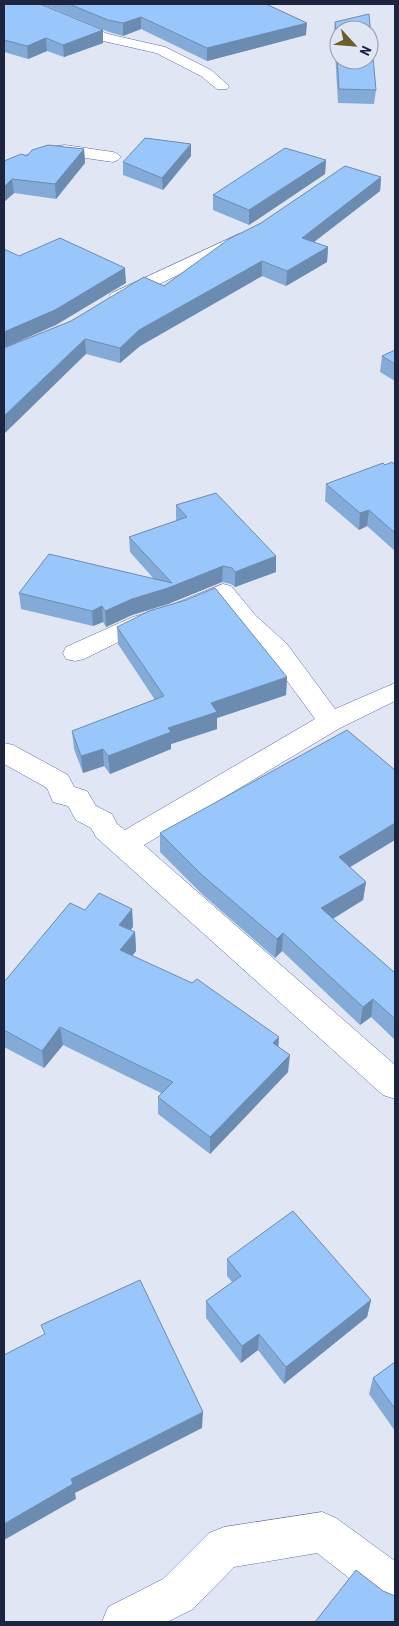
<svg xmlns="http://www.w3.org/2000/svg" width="399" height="1626" font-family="'Roboto Condensed',sans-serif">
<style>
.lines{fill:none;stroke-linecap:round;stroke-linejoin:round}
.street-casing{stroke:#5b6aae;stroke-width:1}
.street{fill:#fff;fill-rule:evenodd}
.wall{fill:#84abd8}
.shaded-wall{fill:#6c8bb0}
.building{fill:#9ac7fb;stroke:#6c8bb0;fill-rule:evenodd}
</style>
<rect width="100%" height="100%" fill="#e1e6f5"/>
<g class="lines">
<g class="street-casing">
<g id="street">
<path d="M21,4H37L108,34L165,47L211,70L229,86L227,89H217L201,76L156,53L99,40L23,7Z"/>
<path d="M65,145L113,152L118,154L121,157L118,160L113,162L65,155H53L4,173V163L46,148Z"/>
<path d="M239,234L245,235L247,239L245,243L230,250L124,301L118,302L112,301L109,297L112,293Z"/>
<path d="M223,584L231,586L256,616L287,644L335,709L395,683V701L340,728L144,845L395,1065V1099L383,1095L96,837L91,828L76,820L68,806L53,802L47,788L4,764V743L13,745L68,775L74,787L87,791L96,806L112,814L117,824L125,830L315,719L269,656L240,626L219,601L185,616L149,627L84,659L75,661L66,659L63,653L66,647L133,617L169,606Z"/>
<path d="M322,1512L336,1518L395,1561V1608L380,1602L317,1553L234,1567L193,1609L167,1622H102L108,1607L163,1579L209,1533L224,1527Z"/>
</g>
</g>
<use href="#street" class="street"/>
</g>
<g class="wall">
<path d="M4,4L103,30V43L64,57L47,51L28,59L4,52Z"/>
<path d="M43,4H266L306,35L207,61L141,29L123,36L109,32L44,5Z"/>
<path d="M335,22L376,90L374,104L338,103L334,35Z"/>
<path d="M191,144V156L163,190L123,175V162Z"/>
<path d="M84,149L85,163L56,199L14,193L4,202V161L27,156Z"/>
<path d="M326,160L325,174L249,225L213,210V195Z"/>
<path d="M381,177L380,191L314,242L328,247L327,262L286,286L262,276L140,346L120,363L86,354L4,348L164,286Z"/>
<path d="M395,350V381L380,372L382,356Z"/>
<path d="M385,465H395V551L367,526L359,530L325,501L326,484Z"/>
<path d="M176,505L276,572L235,587L231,584L222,582L168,604L132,615L106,627L103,622L93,626L21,609L19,593L154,579L130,552L129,537L176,521Z"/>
<path d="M117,627L287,677L286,695L217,718V729L171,744V749L110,774L104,766L83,773L74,749L72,731L155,700L118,644Z"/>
<path d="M160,833L350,867L366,882L363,900L333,919L395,973V1040L371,1017L360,1025L282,951L275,958L202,894L160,852Z"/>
<path d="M132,909L133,927L130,930L135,932L136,951L132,956L278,1046L288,1072L210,1154L158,1114V1097L161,1093L63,1045L44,1068L4,1047V982L85,910Z"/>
<path d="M227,1259L371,1300L367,1317L284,1384L258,1350L241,1363L206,1318V1301L232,1282L227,1276Z"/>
<path d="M395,1362V1431L369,1394L373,1378Z"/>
</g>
<g class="shaded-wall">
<path d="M141,17V29L123,36V23Z"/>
<path d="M307,23L306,35L207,61V48Z"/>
<path d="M103,30V43L64,57L63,45Z"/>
<path d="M46,38L47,51L28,59L27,46Z"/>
<path d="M191,144V156L163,190L162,178Z"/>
<path d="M84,149L85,163L56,199L55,184Z"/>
<path d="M326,160L325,174L249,225V210Z"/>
<path d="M381,177L380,191L301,252L302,238Z"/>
<path d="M12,179L14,193L4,202V187Z"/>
<path d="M328,247L327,262L286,286L287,271Z"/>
<path d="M262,261V276L140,346L120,363V348L139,330Z"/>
<path d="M125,268L126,283L56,325L4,348V332Z"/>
<path d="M85,339L86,354L4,434V416Z"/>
<path d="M369,510L367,526L359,530L360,513Z"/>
<path d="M276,556V572L235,587V572Z"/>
<path d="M223,566L222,582L168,604L132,615L106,627L105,611L132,599Z"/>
<path d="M102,606L103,622L93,626L92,611Z"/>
<path d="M287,677L286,695L217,718V729L171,744V749L110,774L108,756L168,728L211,703Z"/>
<path d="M103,749L104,766L83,773L81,756Z"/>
<path d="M395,823V840L337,875L339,857Z"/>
<path d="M366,882L363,900L319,927L321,908Z"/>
<path d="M132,909L133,927L120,943L119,925Z"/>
<path d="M135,932L136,951L122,969L120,950Z"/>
<path d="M283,933L282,951L275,958L277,939Z"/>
<path d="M373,999L371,1017L360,1025L363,1007Z"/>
<path d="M60,1027L63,1045L44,1068L42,1051Z"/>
<path d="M279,1037L278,1054L273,1043Z"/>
<path d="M290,1055L288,1072L210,1154V1137Z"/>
<path d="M371,1300L367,1317L284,1384L286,1367Z"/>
<path d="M259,1334L258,1350L241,1363L242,1346Z"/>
<path d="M203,1412L202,1428L75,1493L76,1499L4,1540V1524L71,1479Z"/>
</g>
<g class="building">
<path d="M4,4H40L103,30L63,45L46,38L27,46L4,40Z"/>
<path d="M69,4H266L307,23L207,48L141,17L123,23L108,20Z"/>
<path d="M369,14L376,90L339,89L335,22ZM339,30H369V60H339Z"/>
<path d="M145,138L191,144L162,178L123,162Z"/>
<path d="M48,145L84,149L55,184L12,179L4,187V161L21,154L27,156L32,150Z"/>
<path d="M285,148L326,160L249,210L213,195Z"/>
<path d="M345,166L381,177L302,238L328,247L287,271L262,261L139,330L120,348L85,339L4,416V348L71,321L144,277L164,286L229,239L261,223Z"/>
<path d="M60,238L125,268L55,310L4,332V249L19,256Z"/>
<path d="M395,350V364L382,356Z"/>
<path d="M392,462L395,465V533L369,510L360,513L326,484L383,463L385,465Z"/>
<path d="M216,493L276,556L235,572L232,568L223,566L168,588L132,599L105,611L102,606L92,611L19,593L49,554L172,583L129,537L187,517L176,505Z"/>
<path d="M215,588L287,677L211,703L217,712L168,728L171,732L108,756L103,749L81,756L72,731L164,696L117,627L149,611L186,600Z"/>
<path d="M347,730L395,770V823L339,857L366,882L321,908L395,973V1019L373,999L363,1007L283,933L277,939L202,875L160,833Z"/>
<path d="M99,893L132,909L119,925L135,932L120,950L192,983L197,979L279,1037L273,1043L290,1055L210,1137L158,1097L173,1082L60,1027L42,1051L4,1030V982L70,903L85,910Z"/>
<path d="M293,1211L371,1300L286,1367L259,1334L242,1346L206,1301L241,1276L227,1259Z"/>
<path d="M140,1280L203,1412L71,1479L73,1484L4,1524V1355L45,1334L41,1325Z"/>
<path d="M395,1362V1409L373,1378Z"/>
<path d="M356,1570L383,1591L395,1596V1622H315Z"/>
</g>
<rect width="399" height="1626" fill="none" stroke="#1d2440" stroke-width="10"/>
<g transform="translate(354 45) rotate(116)"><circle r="24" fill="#e1e6f5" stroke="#9398ad"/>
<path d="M0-4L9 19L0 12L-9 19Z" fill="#6c5d2a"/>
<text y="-8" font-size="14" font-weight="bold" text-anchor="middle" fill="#1d2440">N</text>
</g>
</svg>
